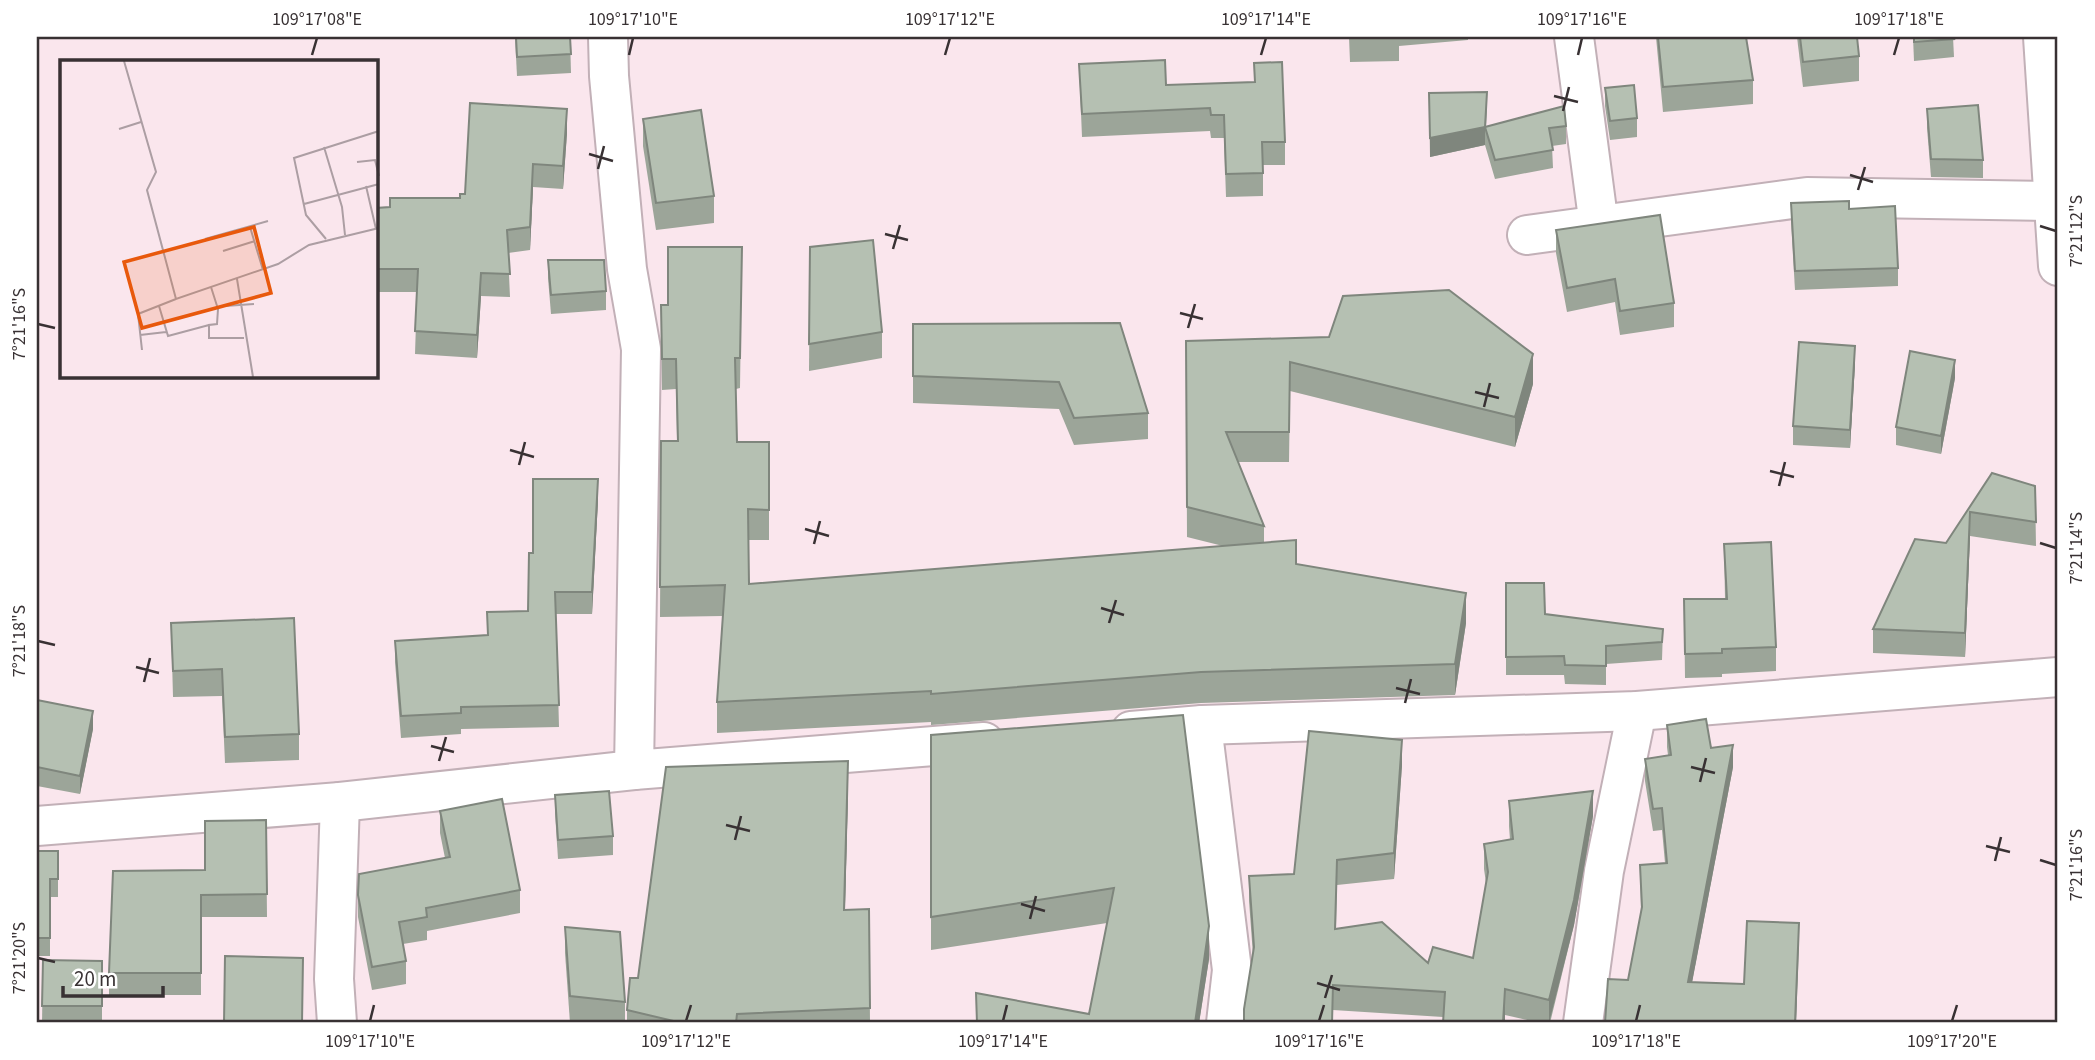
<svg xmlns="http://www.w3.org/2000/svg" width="2095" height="1060" font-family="'Source Sans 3',sans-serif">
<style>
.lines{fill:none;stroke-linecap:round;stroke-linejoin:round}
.minor-casing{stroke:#c2b0b7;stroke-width:42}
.minor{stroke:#fff;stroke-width:38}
.wall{fill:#9ca599}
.shaded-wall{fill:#7f867d}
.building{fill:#b5c0b2;stroke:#7f867d;stroke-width:2}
.ticks{fill:none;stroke:#383133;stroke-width:2.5}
.inset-road{fill:none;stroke:#ac9ea3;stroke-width:2}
.view{fill:#e8590c;fill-opacity:0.15;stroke:#e8590c;stroke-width:3.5}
.inset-edge{fill:none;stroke:#383133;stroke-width:3.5}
.neatline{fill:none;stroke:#383133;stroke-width:2.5}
.ticks-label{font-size:18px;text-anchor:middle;fill:#383133}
</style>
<rect width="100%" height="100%" fill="#fae6ed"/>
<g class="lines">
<g class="minor-casing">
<g id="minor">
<path d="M608,37L609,76L627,269L641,349L634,770L984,742"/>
<path d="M1574,37L1599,226"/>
<path d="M2043,37L2058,266"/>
<path d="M1527,235L1807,197L2054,201"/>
<path d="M1202,725L1232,970L1226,1023"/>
<path d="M1131,731L1202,725L1637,711L2058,677"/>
<path d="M37,826L340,802L634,770"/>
<path d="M337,1023L334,979L340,802"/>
<path d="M1583,1023L1604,871L1637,711"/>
</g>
</g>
<use href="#minor" class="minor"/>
</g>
<g class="wall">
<path d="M515,37H570L571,73L517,76Z"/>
<path d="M1349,37H1468V40L1399,46V61L1350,62Z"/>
<path d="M1656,37H1746L1753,80V104L1663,112Z"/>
<path d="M1797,37H1857L1859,56V81L1803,87Z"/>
<path d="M1913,37H1953L1954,57L1914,61Z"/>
<path d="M1254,63L1285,142V165H1263V196L1226,197L1224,138H1211L1210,131L1082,137L1079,64L1166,85L1254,82Z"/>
<path d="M1605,88L1637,118V137L1610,140L1605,106Z"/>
<path d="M1429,93L1487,110L1486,127L1566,126V144L1552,146L1553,168L1495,179L1485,145L1430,157Z"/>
<path d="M1927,109L1983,160V178L1931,177L1927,128Z"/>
<path d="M643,119L714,196V223L656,230L643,146Z"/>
<path d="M567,133L563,189L533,187L530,250L508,253L510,297L481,296L477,358L415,354L417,292H376V208L390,207L460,198Z"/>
<path d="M1791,203L1849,209L1898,268V286L1795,290L1791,221Z"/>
<path d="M1556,230L1674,303V327L1620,335L1615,302L1567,312L1556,253Z"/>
<path d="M742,247L740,388L736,389L737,442H769V540H749V584L1223,546L1187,537L1186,341L1533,384L1515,447L1290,391L1289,462H1238L1264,526V542L1296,564L1466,623L1455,695L1201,703L931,725V722L717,733V702L723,616L660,617L661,441H677L676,389L662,390L661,305H668Z"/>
<path d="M810,247L882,332V358L809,371Z"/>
<path d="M548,260L606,291V310L551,314L548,278Z"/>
<path d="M1120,323L1148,413V439L1074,445L1059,409L913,403V376Z"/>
<path d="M1855,364L1850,448L1793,445V426Z"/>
<path d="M1955,378L1941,454L1896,445V427Z"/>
<path d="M1992,473L2035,486L2036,546L1970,536L1965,657L1873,653V629L1946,543Z"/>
<path d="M598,500L592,614H556L559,727L461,729V734L401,738L395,662V641L487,635V612L528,611L533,553Z"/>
<path d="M1724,544L1776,647V671L1722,674V677L1685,678L1684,599H1725Z"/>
<path d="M1506,583L1545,614L1663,629L1662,660L1606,664V685L1565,684L1564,675H1506Z"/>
<path d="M171,623L299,734V760L225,763L222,696L173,697Z"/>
<path d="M37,700L93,729L80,794L37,786Z"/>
<path d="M1667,725L1711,748L1733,767L1692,982L1744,984L1799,945L1796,1023H1605L1628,980L1641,912L1640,865L1665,863L1662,830L1653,831L1645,781V759L1668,755L1667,747Z"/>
<path d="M931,735L1209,959L1199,1023H976V993L1089,1014L1107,923L931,950Z"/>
<path d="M1402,765L1394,879L1337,885L1336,929L1428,963L1473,958L1486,883L1484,869V844L1510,840L1509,826V801L1593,816L1574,925L1550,1023H1541L1505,1015V1023H1443V1017L1333,1010L1253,955L1249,901V876L1294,874Z"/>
<path d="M848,792L845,910L869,909L870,1023H627V1010L638,978Z"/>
<path d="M555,795L613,836V855L558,859L555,813Z"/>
<path d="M440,811L520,890V913L427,931V940L403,944L406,961V984L372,990L358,917V895L445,858L440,833Z"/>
<path d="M266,820L267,917H201V995H109V973L205,870Z"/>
<path d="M37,851H58V897H50V956H37Z"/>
<path d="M565,927L625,1002V1023H570L565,953Z"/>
<path d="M43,960L102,961V1023H42Z"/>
</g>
<g class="shaded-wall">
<path d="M567,109V133L563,189V166Z"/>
<path d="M1485,127V145L1430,157V138Z"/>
<path d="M533,164V187L530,250V227Z"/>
<path d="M481,273V296L477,358V335Z"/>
<path d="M1855,346V364L1850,448V430Z"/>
<path d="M1533,354V384L1515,447V417Z"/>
<path d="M1955,360V378L1941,454V436Z"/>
<path d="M598,479V500L592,614V592Z"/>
<path d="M1970,512V536L1965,657V633Z"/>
<path d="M1466,593V623L1455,695V664Z"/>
<path d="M93,711V729L80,794V776Z"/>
<path d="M1402,740V765L1394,879V853Z"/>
<path d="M1733,745V767L1688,1004V982Z"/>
<path d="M848,761V792L844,941V910Z"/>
<path d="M1593,791V816L1574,925L1549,1023V1000Z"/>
<path d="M1799,923L1796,1023H1795Z"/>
<path d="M1209,926V959L1199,1023H1195Z"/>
<path d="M1505,989V1023H1503Z"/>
</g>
<g class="building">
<path d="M516,37H570L571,54L517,57Z"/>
<path d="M1658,37H1746L1753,80L1663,87Z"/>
<path d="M1800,37H1857L1859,56L1803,62Z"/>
<path d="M1914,37H1953L1954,39L1914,42Z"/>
<path d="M1165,60L1166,85L1255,82L1254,63L1282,62L1285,142H1262L1263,173L1226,174L1224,115H1211L1210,108L1082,114L1079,64Z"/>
<path d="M1634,85L1637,118L1610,121L1605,88Z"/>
<path d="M1487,92L1485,127L1430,138L1429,93Z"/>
<path d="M470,103L567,109L563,166L533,164L530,227L507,230L510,274L481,273L477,335L415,331L418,269H376V208L390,207V198H460V194H465Z"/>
<path d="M1978,105L1983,160L1931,159L1927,109Z"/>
<path d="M1564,106L1566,126L1549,128L1553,150L1495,160L1485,127Z"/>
<path d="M701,110L714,196L656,203L643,119Z"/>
<path d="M1849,201V209L1895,206L1898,268L1795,271L1791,203Z"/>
<path d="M1660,215L1674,303L1620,311L1615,279L1567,288L1556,230Z"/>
<path d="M873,240L882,332L809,344L810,247Z"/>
<path d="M668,247H742L740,358H735L737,442H769V510L748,509L749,584L1296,540V564L1466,593L1455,664L1201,672L931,694V691L717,702L725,585L660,587L661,441H678L676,359H662L661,305H668Z"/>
<path d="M548,260H604L606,291L551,295Z"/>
<path d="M1449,290L1533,354L1515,417L1290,362L1289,432H1226L1264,526L1187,507L1186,341L1329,337L1343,296Z"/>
<path d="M1120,323L1148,413L1074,418L1059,382L913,376V324Z"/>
<path d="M1799,342L1855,346L1850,430L1793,426Z"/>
<path d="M1910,351L1955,360L1941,436L1896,427Z"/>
<path d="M1992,473L2035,486L2036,522L1970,512L1965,633L1873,629L1915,539L1946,543Z"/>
<path d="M533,479H598L592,592H555L559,705L461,707V713L401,716L395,641L488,635L487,612L528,611L529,553H533Z"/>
<path d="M1771,542L1776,647L1722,649V653L1685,654L1684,599H1727L1724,544Z"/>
<path d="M1506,583H1544L1545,614L1663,629L1662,642L1606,646V666L1565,665L1564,656L1506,657Z"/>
<path d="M294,618L299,734L225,737L222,669L173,671L171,623Z"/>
<path d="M37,700L93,711L80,776L37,767Z"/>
<path d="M1183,715L1209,926L1195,1023H977L976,993L1089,1014L1114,888L931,917V735Z"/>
<path d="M1706,719L1711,748L1733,745L1688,982L1744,984L1747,921L1799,923L1795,1023H1605L1608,979L1628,980L1642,907L1640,865L1667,863L1662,808L1653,809L1645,759L1671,755L1667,725Z"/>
<path d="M1309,731L1402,740L1394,853L1337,860L1335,929L1382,922L1428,963L1433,947L1473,958L1488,872L1484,844L1513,839L1509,801L1593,791L1574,900L1549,1000L1505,989L1503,1023H1443L1445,992L1333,985L1332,1023H1244V1009L1254,947L1249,876L1294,874Z"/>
<path d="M848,761L844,910L869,909L870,1008L737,1014L736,1023H682L627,1010L630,978H638L666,767Z"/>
<path d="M609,791L613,836L558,840L555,795Z"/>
<path d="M502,799L520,890L426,908L427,917L399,922L406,961L372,967L358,895L359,874L450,857L440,811Z"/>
<path d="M266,820L267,894L201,895V973H109L113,871L205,870V821Z"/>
<path d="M37,851H58V879H50V938H37Z"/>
<path d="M565,927L620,932L625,1002L570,996Z"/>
<path d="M225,956L303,958L302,1023H224Z"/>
<path d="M43,960L102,961V1006H42Z"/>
</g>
<path class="ticks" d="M312,55L317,38M629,55L633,38M945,55L950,38M1261,55L1266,38M1578,55L1582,38M1894,55L1899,38M1554,96L1578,102M1563,111L1569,87M589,154L613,161M598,169L604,146M1850,175L1873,182M1858,190L1865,167M2040,226L2056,231M885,234L908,240M893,249L900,225M1180,313L1203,319M38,324L55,328M1188,328L1195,304M1475,392L1499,398M1484,407L1490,383M510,450L534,457M519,465L525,442M1770,471L1794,477M1779,486L1785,462M805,529L829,536M2040,543L2056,548M814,544L820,521M1101,608L1124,615M1109,623L1116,600M38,641L55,645M136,667L159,673M144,682L150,658M1396,688L1420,694M1405,703L1411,679M431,746L454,752M439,761L446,737M1691,767L1715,773M1700,782L1706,758M726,825L750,831M735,840L741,816M1986,846L2010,852M2040,860L2056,865M1995,861L2001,837M1021,904L1045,911M1030,919L1036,896M38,958L55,962M1317,983L1340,990M1325,998L1332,975M370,1021L374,1005M686,1021L691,1005M1003,1021L1007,1005M1319,1021L1324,1005M1636,1021L1640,1005M1952,1021L1957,1005"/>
<g transform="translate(60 60)">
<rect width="318" height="318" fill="#fae6ed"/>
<path class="inset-road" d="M64,1L96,112L87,130L116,239L218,204L249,185L319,168M59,69L81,62M264,87L282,147L285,175M297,102L315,100L319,116M306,126L316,169M244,144L319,124M190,167L203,210M145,179L208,161M266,179L246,155L234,98L319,71M163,191L195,181M177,219L193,317M151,227L158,249L157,264L149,265V278H184M99,246L108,276L149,265M165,246L194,244M80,275L106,272M82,290L78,254L116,239"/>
<path class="view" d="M194,167L211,233L82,268L64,202Z"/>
<rect width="318" height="318" class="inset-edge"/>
</g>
<rect width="2095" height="1060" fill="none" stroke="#ffffff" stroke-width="77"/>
<path d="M63 986v10h100v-10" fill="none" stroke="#383133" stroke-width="3.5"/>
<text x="74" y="986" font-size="21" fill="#383133" stroke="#ffffff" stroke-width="5" paint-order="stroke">20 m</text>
<rect x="38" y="38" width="2018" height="983" class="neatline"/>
<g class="ticks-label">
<text x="317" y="25">109°17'08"E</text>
<text x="633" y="25">109°17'10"E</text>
<text x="950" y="25">109°17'12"E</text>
<text x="1266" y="25">109°17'14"E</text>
<text x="1582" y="25">109°17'16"E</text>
<text x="1899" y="25">109°17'18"E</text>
<text transform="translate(2076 231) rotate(-90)" y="6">7°21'12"S</text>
<text transform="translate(19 324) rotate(-90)" y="6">7°21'16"S</text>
<text transform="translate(2076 548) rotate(-90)" y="6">7°21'14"S</text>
<text transform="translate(19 641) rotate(-90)" y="6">7°21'18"S</text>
<text transform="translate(2076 865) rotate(-90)" y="6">7°21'16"S</text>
<text transform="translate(19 958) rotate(-90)" y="6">7°21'20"S</text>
<text x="370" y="1047">109°17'10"E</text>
<text x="686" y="1047">109°17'12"E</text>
<text x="1003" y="1047">109°17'14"E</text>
<text x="1319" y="1047">109°17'16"E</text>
<text x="1636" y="1047">109°17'18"E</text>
<text x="1952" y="1047">109°17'20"E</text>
</g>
</svg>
